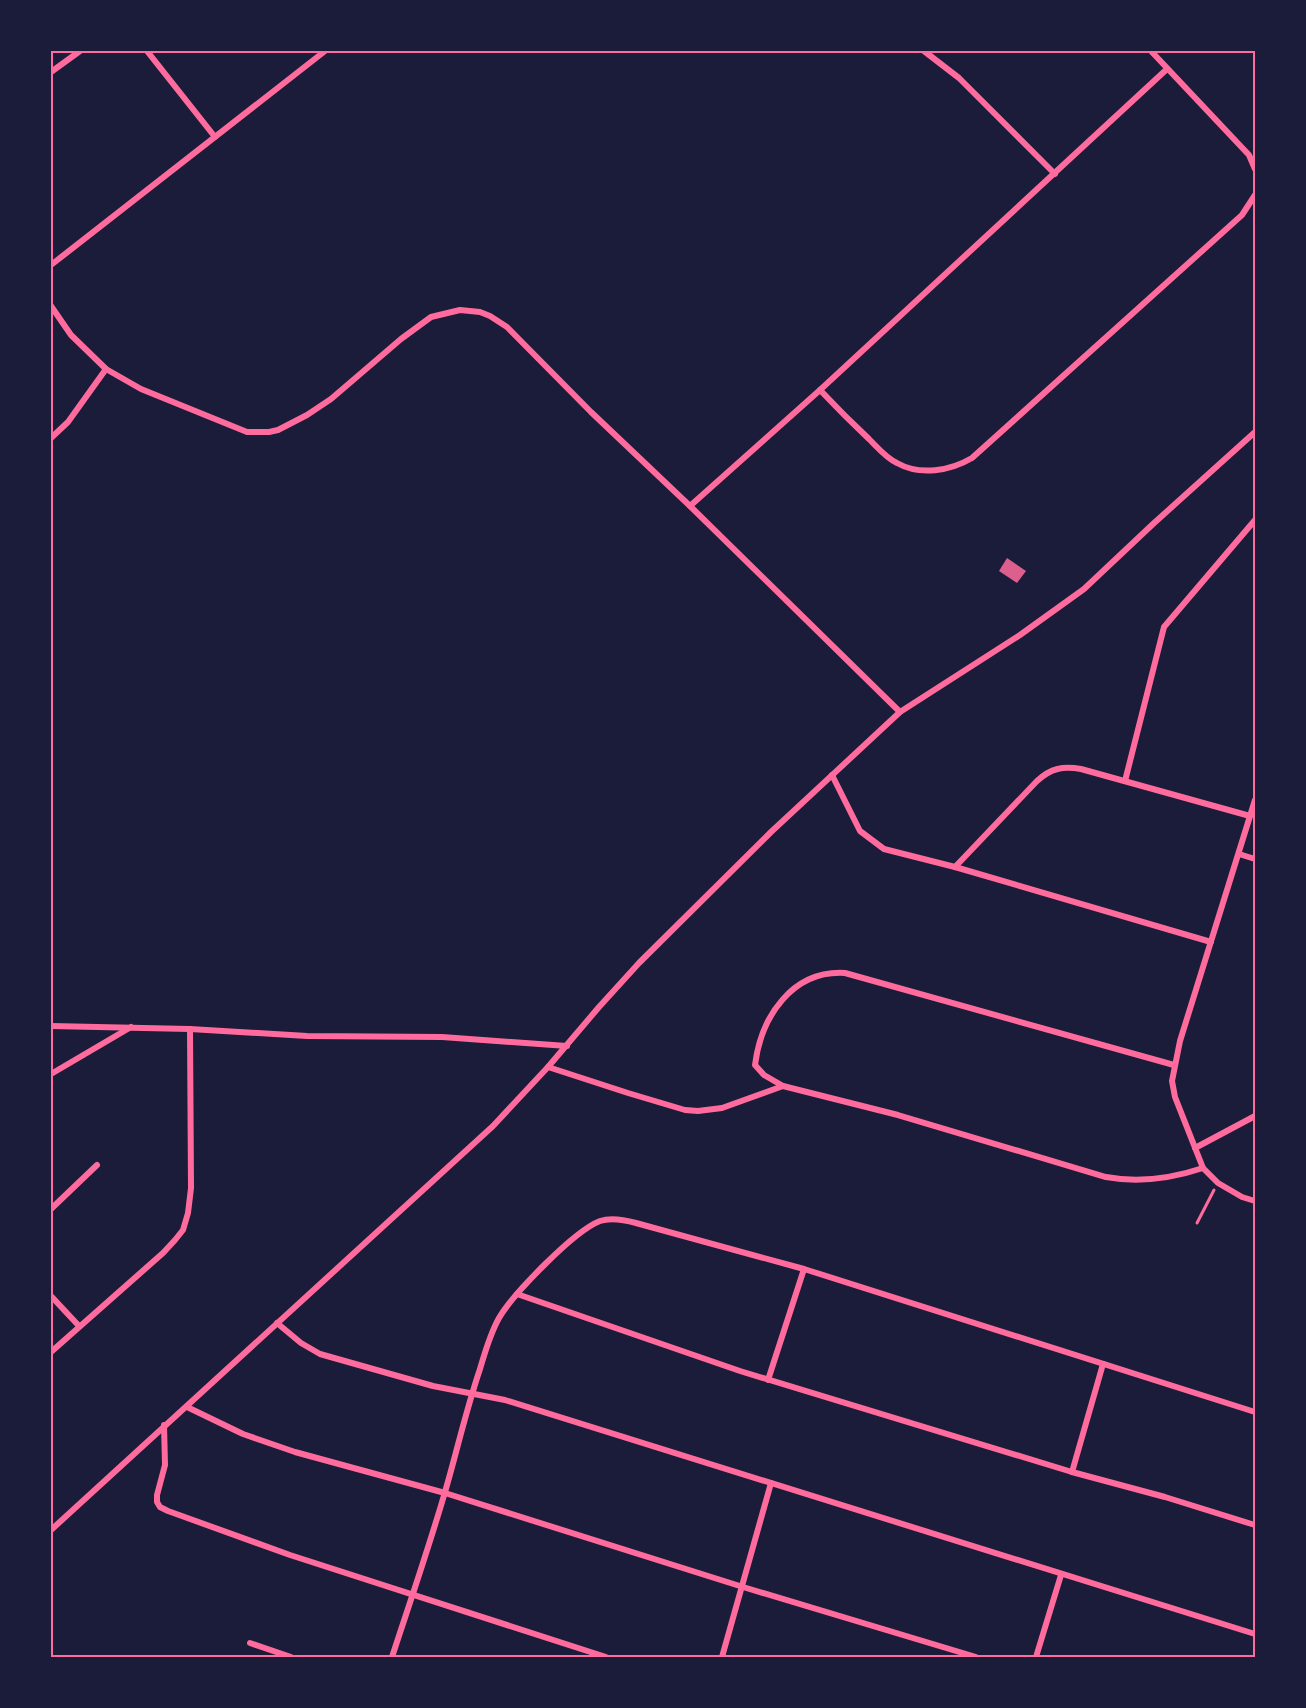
<svg xmlns="http://www.w3.org/2000/svg" width="1306" height="1708" font-family="'Source Sans 3',sans-serif">
<style>
.building{fill:#dd5f8e}
.lines{fill:none;stroke-linecap:round;stroke-linejoin:round}
.path{stroke:#ff6b9d;stroke-width:3}
.minor{stroke:#ff6b9d;stroke-width:6}
.neatline{fill:none;stroke:#ff6b9d;stroke-width:2}
</style>
<rect width="100%" height="100%" fill="#1b1b3a"/>
<path class="building" d="M1007,558L1026,571L1017,583L999,571Z"/>
<g class="lines">
<path class="path" d="M1197,1223L1214,1190"/>
<g class="minor">
<path d="M147,51L215,137"/>
<path d="M924,51L959,78L1055,174"/>
<path d="M1151,51L1249,155L1255,169"/>
<path d="M51,72L80,51"/>
<path d="M51,265L325,51"/>
<path d="M51,306L71,335L106,369L141,389L247,432H269L278,430L307,415L331,399L401,339L431,317L460,310L480,312L490,316L507,327L591,412L690,506L900,712"/>
<path d="M820,390C836,407 852,423 869,439C878,448 886,458 897,463C920,476 950,471 972,458L1242,215L1255,195"/>
<path d="M51,438L68,422L106,369"/>
<path d="M690,506L820,390L1167,69"/>
<path d="M832,775L860,831L884,849L955,867L1211,942"/>
<path d="M1125,781L1164,627L1255,520"/>
<path d="M1255,800L1180,1041L1172,1081L1175,1097L1203,1168L1218,1183L1242,1197L1255,1201"/>
<path d="M1239,854L1255,859"/>
<path d="M955,867L1037,781C1051,768 1063,766 1081,769L1250,816"/>
<path d="M51,1026L190,1029L307,1036L442,1037L567,1046"/>
<path d="M1174,1065L845,973C792,970 761,1017 755,1065L764,1075L783,1086L898,1115L1106,1177C1139,1183 1170,1179 1203,1168"/>
<path d="M548,1067L628,1093L685,1110L698,1111L722,1108L783,1086"/>
<path d="M51,1074L131,1027"/>
<path d="M1195,1148L1255,1116"/>
<path d="M51,1209L97,1165"/>
<path d="M517,1294L740,1371L1072,1472L1165,1497L1255,1525"/>
<path d="M51,1296L79,1326"/>
<path d="M277,1323L301,1343L320,1354L433,1386L505,1400L1255,1634"/>
<path d="M51,1352L163,1253L175,1240L183,1230L188,1213L191,1188L190,1029"/>
<path d="M768,1380L804,1269"/>
<path d="M187,1407L243,1434L295,1452L445,1493L743,1587L976,1657"/>
<path d="M164,1425L165,1465L157,1495V1502L160,1507L168,1511L290,1555L606,1657"/>
<path d="M1072,1472L1103,1364"/>
<path d="M51,1530L493,1126L548,1067L599,1007L639,963L771,832L900,712L1020,635L1084,589L1153,524L1255,432"/>
<path d="M250,1643L291,1657"/>
<path d="M392,1657C410,1602 429,1547 445,1492C457,1451 466,1410 480,1369C485,1352 490,1334 499,1318C513,1294 574,1231 600,1221C612,1217 625,1220 636,1223L804,1269L1255,1412"/>
<path d="M722,1657L771,1483"/>
<path d="M1036,1657L1061,1575"/>
</g>
</g>
<rect width="1306" height="1708" fill="none" stroke="#1b1b3a" stroke-width="105"/>
<rect x="52" y="52" width="1202" height="1604" class="neatline"/>
</svg>
